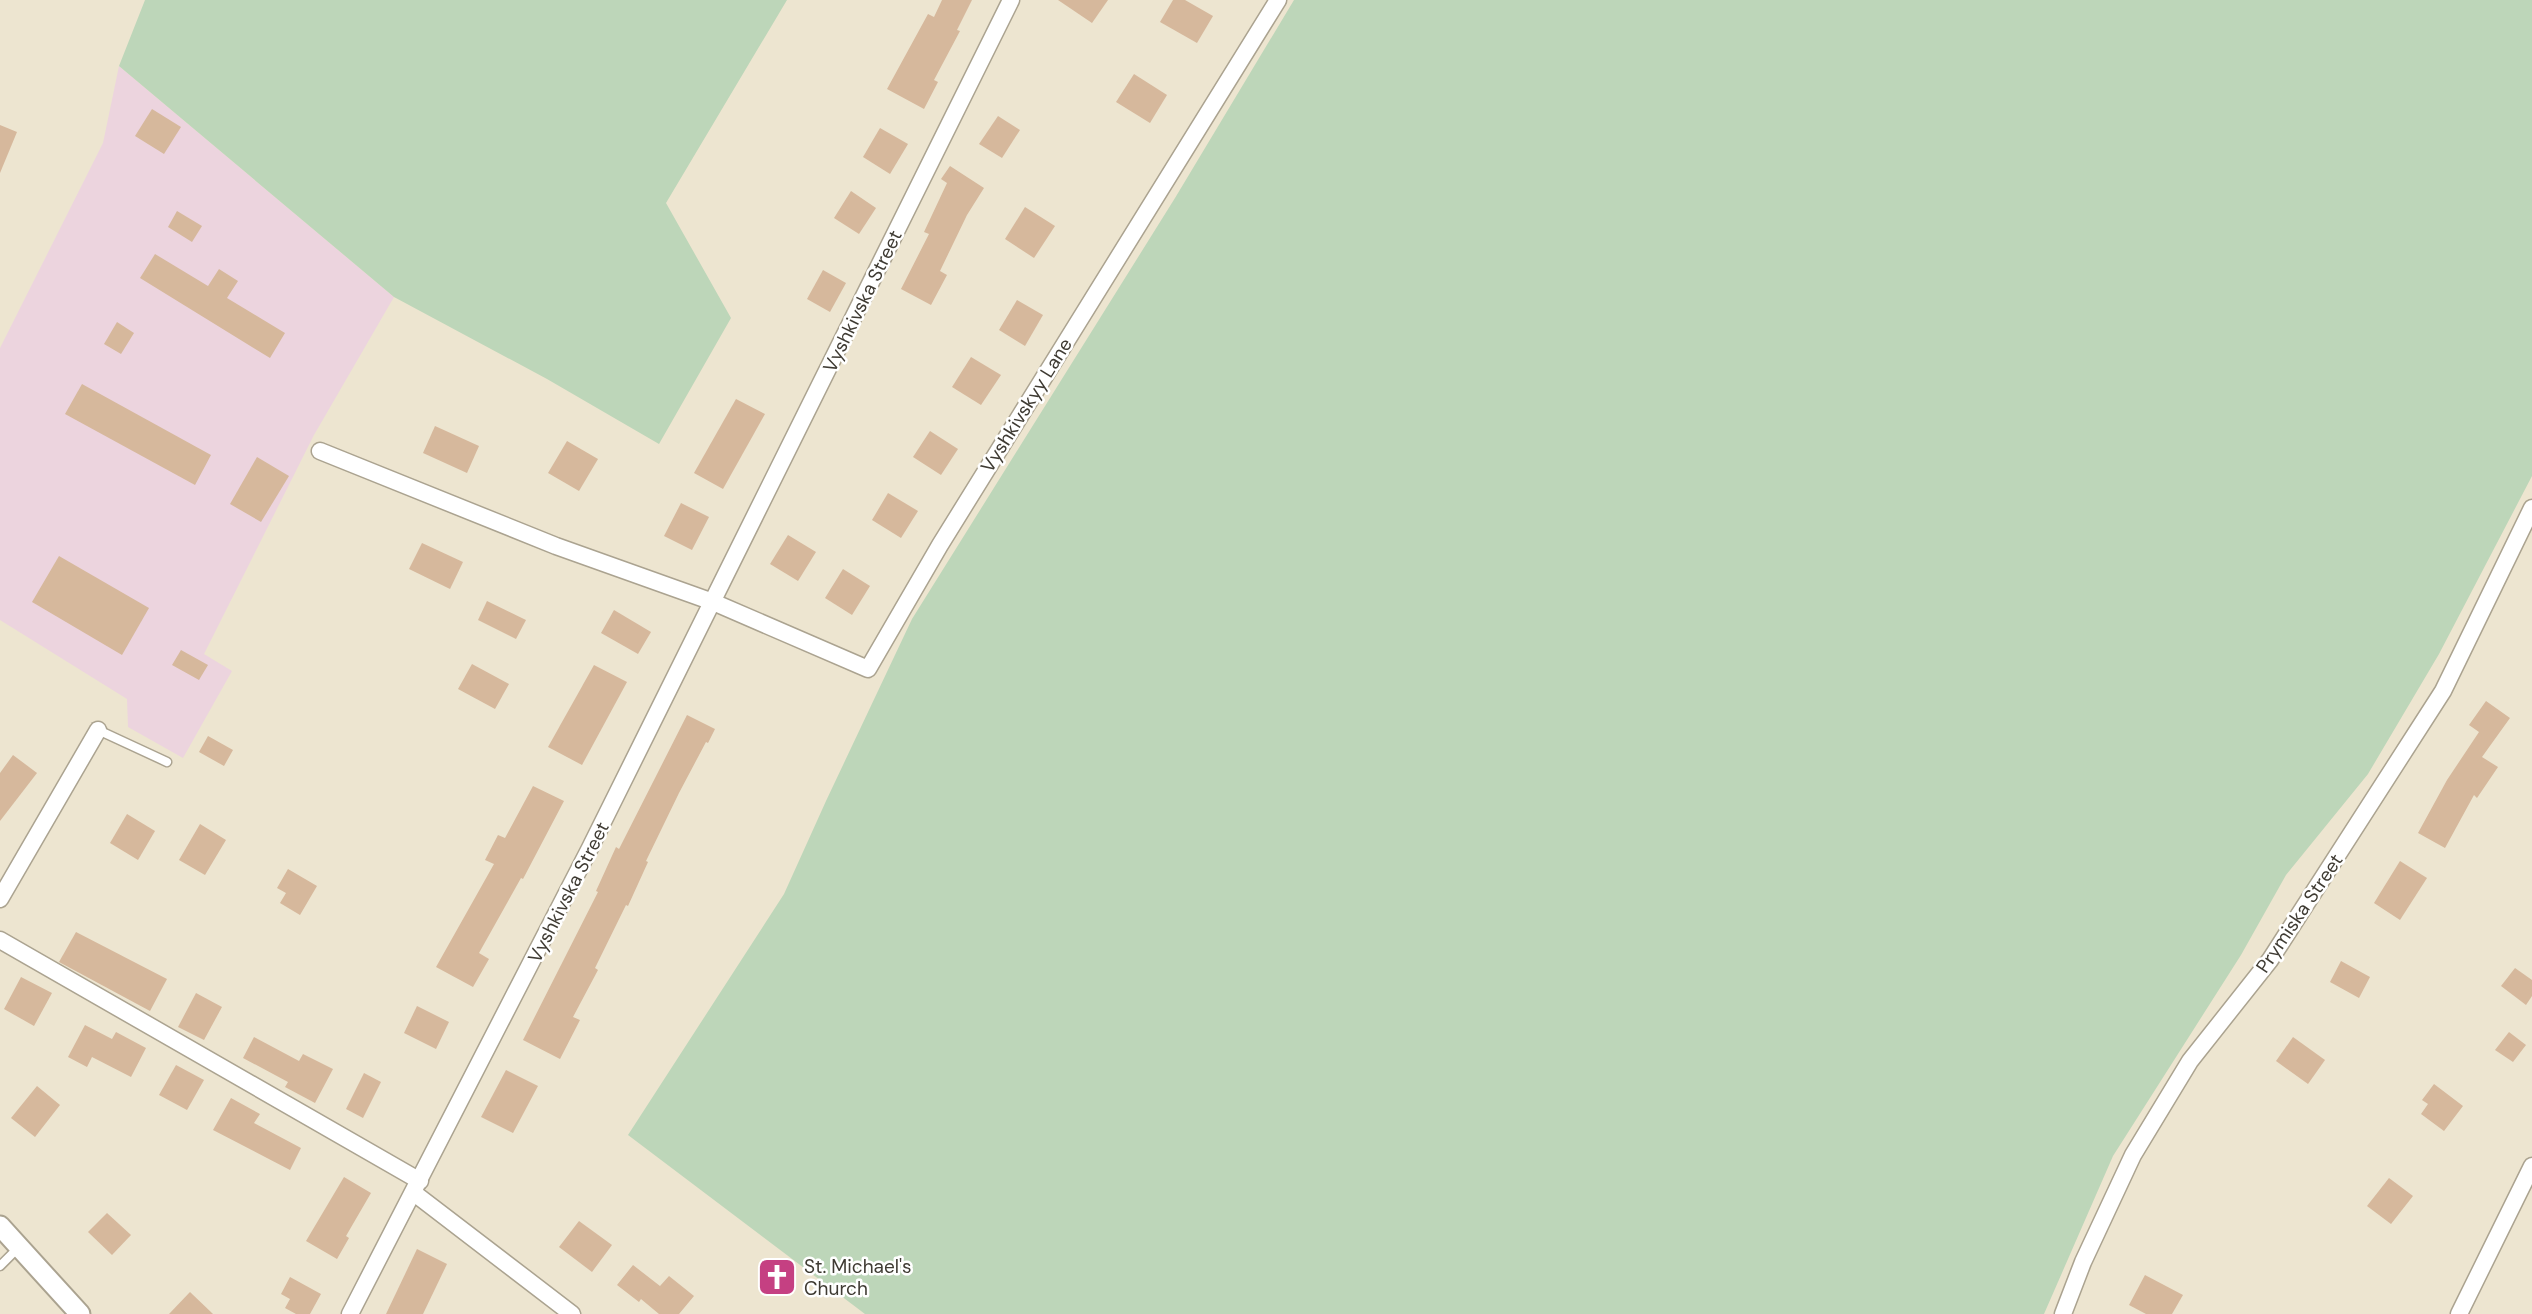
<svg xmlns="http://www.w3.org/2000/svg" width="2532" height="1314" font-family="'DM Sans',sans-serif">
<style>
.industrial{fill:#ecd4de}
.green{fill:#bdd6b9}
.building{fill:#d6b89c}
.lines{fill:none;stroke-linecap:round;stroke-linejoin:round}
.service-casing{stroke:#aba390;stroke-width:11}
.minor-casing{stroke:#aba390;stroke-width:19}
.tertiary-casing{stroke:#aba390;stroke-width:23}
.service{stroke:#fff;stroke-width:8}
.minor{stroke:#fff;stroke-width:16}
.tertiary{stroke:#fff;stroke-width:19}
.labels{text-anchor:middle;stroke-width:5;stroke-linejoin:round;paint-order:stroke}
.street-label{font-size:19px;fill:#3f3b33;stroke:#fff}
.poi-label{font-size:19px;fill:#3f3b33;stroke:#fff;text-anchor:start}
</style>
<rect width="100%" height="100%" fill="#ede5d0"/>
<path class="industrial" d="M119,66L394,297L314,435L204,654L232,671L183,758L128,727L127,699L0,620V348L103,143Z"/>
<g class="green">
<path d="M145,0H787L666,203L731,318L659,444L547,379L394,297L119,66Z"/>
<path d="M1294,0H2532V476L2439,654L2368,774L2286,875L2241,955L2113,1156L2044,1314H865L628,1135L784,894L826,801L912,619L1175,198Z"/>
</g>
<g class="building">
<path d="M942,0H972L957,30L960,31L934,80L938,82L924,109L887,89L928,14L934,17Z"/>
<path d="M1058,0H1108L1092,23Z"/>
<path d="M1173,0H1185L1213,16L1197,43L1160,22Z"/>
<path d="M1134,74L1167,95L1150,123L1116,102Z"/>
<path d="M152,109L181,127L164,154L135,136Z"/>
<path d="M998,116L1020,130L1002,158L979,144Z"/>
<path d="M0,125L17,132L0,173Z"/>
<path d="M880,128L908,144L890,174L863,157Z"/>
<path d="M950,166L984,188L967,215L940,271L947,275L931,305L901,289L929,234L924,232L947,183L941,179Z"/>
<path d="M851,191L876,208L859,234L834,218Z"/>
<path d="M1025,207L1055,226L1034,258L1005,239Z"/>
<path d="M177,211L202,226L192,242L168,227Z"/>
<path d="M155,254L208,286L219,269L238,281L227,298L285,333L270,358L140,278Z"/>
<path d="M823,270L846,283L830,312L807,299Z"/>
<path d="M1017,300L1043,315L1025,346L999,330Z"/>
<path d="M117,322L134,333L121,354L104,344Z"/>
<path d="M971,357L1001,375L981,405L952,387Z"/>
<path d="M82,384L211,455L195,485L65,414Z"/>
<path d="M736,399L765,414L723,489L694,473Z"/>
<path d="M435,426L479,446L467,473L423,453Z"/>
<path d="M930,431L958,449L941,475L913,457Z"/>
<path d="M567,441L598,459L579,491L548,473Z"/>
<path d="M257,457L289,476L261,522L230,504Z"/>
<path d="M888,493L918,511L901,538L872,520Z"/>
<path d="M681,503L709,517L692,550L664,536Z"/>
<path d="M788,535L816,552L798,581L770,564Z"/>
<path d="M422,543L463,562L450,589L409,569Z"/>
<path d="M59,556L149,608L122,655L32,602Z"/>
<path d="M843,569L870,586L852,615L825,598Z"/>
<path d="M487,601L526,620L516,639L478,620Z"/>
<path d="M614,610L651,632L638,654L601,633Z"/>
<path d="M181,650L208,665L199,680L172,665Z"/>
<path d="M472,664L509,684L495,709L458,689Z"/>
<path d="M594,665L627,682L582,765L548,747Z"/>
<path d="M2486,701L2510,718L2482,757L2498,767L2477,798L2474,795L2445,848L2418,833L2447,780L2479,732L2469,725Z"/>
<path d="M687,715L715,729L708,743L706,742L679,793L646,861L648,862L628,906L626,905L595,968L598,970L573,1017L580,1020L560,1059L523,1040L598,892L596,891L616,847L619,849Z"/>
<path d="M208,736L233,750L224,766L199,752Z"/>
<path d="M13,755L37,773L0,821V773Z"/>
<path d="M533,786L564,801L523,879L521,878L479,953L489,959L473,987L436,967L494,864L485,860L498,835L505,838Z"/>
<path d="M127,814L155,831L138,860L110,843Z"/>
<path d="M200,824L226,840L205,875L179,860Z"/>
<path d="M2400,861L2427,878L2400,920L2374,903Z"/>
<path d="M288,869L317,886L300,915L280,903L286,893L277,888Z"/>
<path d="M76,932L167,979L150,1011L59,962Z"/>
<path d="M2341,961L2370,977L2359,998L2330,982Z"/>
<path d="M2515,968L2532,980V996L2526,1005L2501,986Z"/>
<path d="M21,977L52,993L34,1026L4,1009Z"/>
<path d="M196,993L222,1007L204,1040L178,1027Z"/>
<path d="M417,1006L449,1022L436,1049L404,1033Z"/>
<path d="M85,1025L112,1039L116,1032L146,1048L131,1077L92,1057L87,1067L68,1057Z"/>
<path d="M2509,1032L2526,1045L2513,1062L2495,1050Z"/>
<path d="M254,1037L299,1061L303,1054L333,1069L315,1103L285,1087L288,1082L243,1058Z"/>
<path d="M2293,1037L2325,1060L2308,1084L2276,1061Z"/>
<path d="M176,1065L204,1080L187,1110L159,1095Z"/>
<path d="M506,1070L538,1086L513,1133L481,1117Z"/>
<path d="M364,1073L381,1082L363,1118L346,1109Z"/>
<path d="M2434,1084L2463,1106L2444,1131L2421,1114L2428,1104L2422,1100Z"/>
<path d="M37,1086L60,1105L35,1137L11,1118Z"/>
<path d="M231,1098L260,1114L254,1123L301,1148L290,1170L213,1130Z"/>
<path d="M344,1177L371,1193L346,1236L349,1238L337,1259L306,1241Z"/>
<path d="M2389,1178L2413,1196L2391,1224L2367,1206Z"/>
<path d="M107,1213L131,1235L112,1255L88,1232Z"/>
<path d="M579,1221L612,1245L592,1272L559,1247Z"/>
<path d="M417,1249L447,1264L423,1314H386Z"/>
<path d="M633,1265L660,1286L669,1276L694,1296L679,1314H659L641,1299L639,1302L617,1285Z"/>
<path d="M2145,1275L2183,1295L2172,1314H2146L2129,1305Z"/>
<path d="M290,1277L321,1294L310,1314H296L285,1308L290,1299L281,1294Z"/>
<path d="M190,1292L213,1314H169Z"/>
</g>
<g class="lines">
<g class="service-casing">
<g id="service">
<path d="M98,730L167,762"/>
<path d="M0,1266L19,1247"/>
</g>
</g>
<g class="minor-casing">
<g id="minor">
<path d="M320,451L556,546L713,602L868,669L940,545L1278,0"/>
<path d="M0,899L98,730"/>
<path d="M0,940L420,1181"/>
<path d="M414,1193L572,1314"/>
<path d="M350,1314L590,848L1011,0"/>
<path d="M2063,1314L2083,1262L2133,1155L2190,1061L2270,960L2443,691L2532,508"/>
<path d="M2459,1314L2532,1166"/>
</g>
</g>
<g class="tertiary-casing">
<path id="tertiary" d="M0,1226L80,1314"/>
</g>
<use href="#service" class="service"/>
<use href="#minor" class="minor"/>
<use href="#tertiary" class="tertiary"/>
</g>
<defs>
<g id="church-square" transform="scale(2.0125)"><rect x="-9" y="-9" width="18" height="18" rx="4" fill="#c54082" stroke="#fff"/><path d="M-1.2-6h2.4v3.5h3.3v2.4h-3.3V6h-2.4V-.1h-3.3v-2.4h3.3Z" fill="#fff"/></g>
</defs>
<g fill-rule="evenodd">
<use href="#church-square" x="777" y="1277"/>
</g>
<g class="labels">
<g class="street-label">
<text transform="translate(862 301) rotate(-64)" y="7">Vyshkivska Street</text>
<text transform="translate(1026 405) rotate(-58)" y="7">Vyshkivskyy Lane</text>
<text transform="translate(568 892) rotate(-63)" y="7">Vyshkivska Street</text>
<text transform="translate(2299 913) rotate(-56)" y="7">Prymiska Street</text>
</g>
<g class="poi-label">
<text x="804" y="1273">St. Michael's<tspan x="804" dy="22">Church</tspan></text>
</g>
</g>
</svg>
